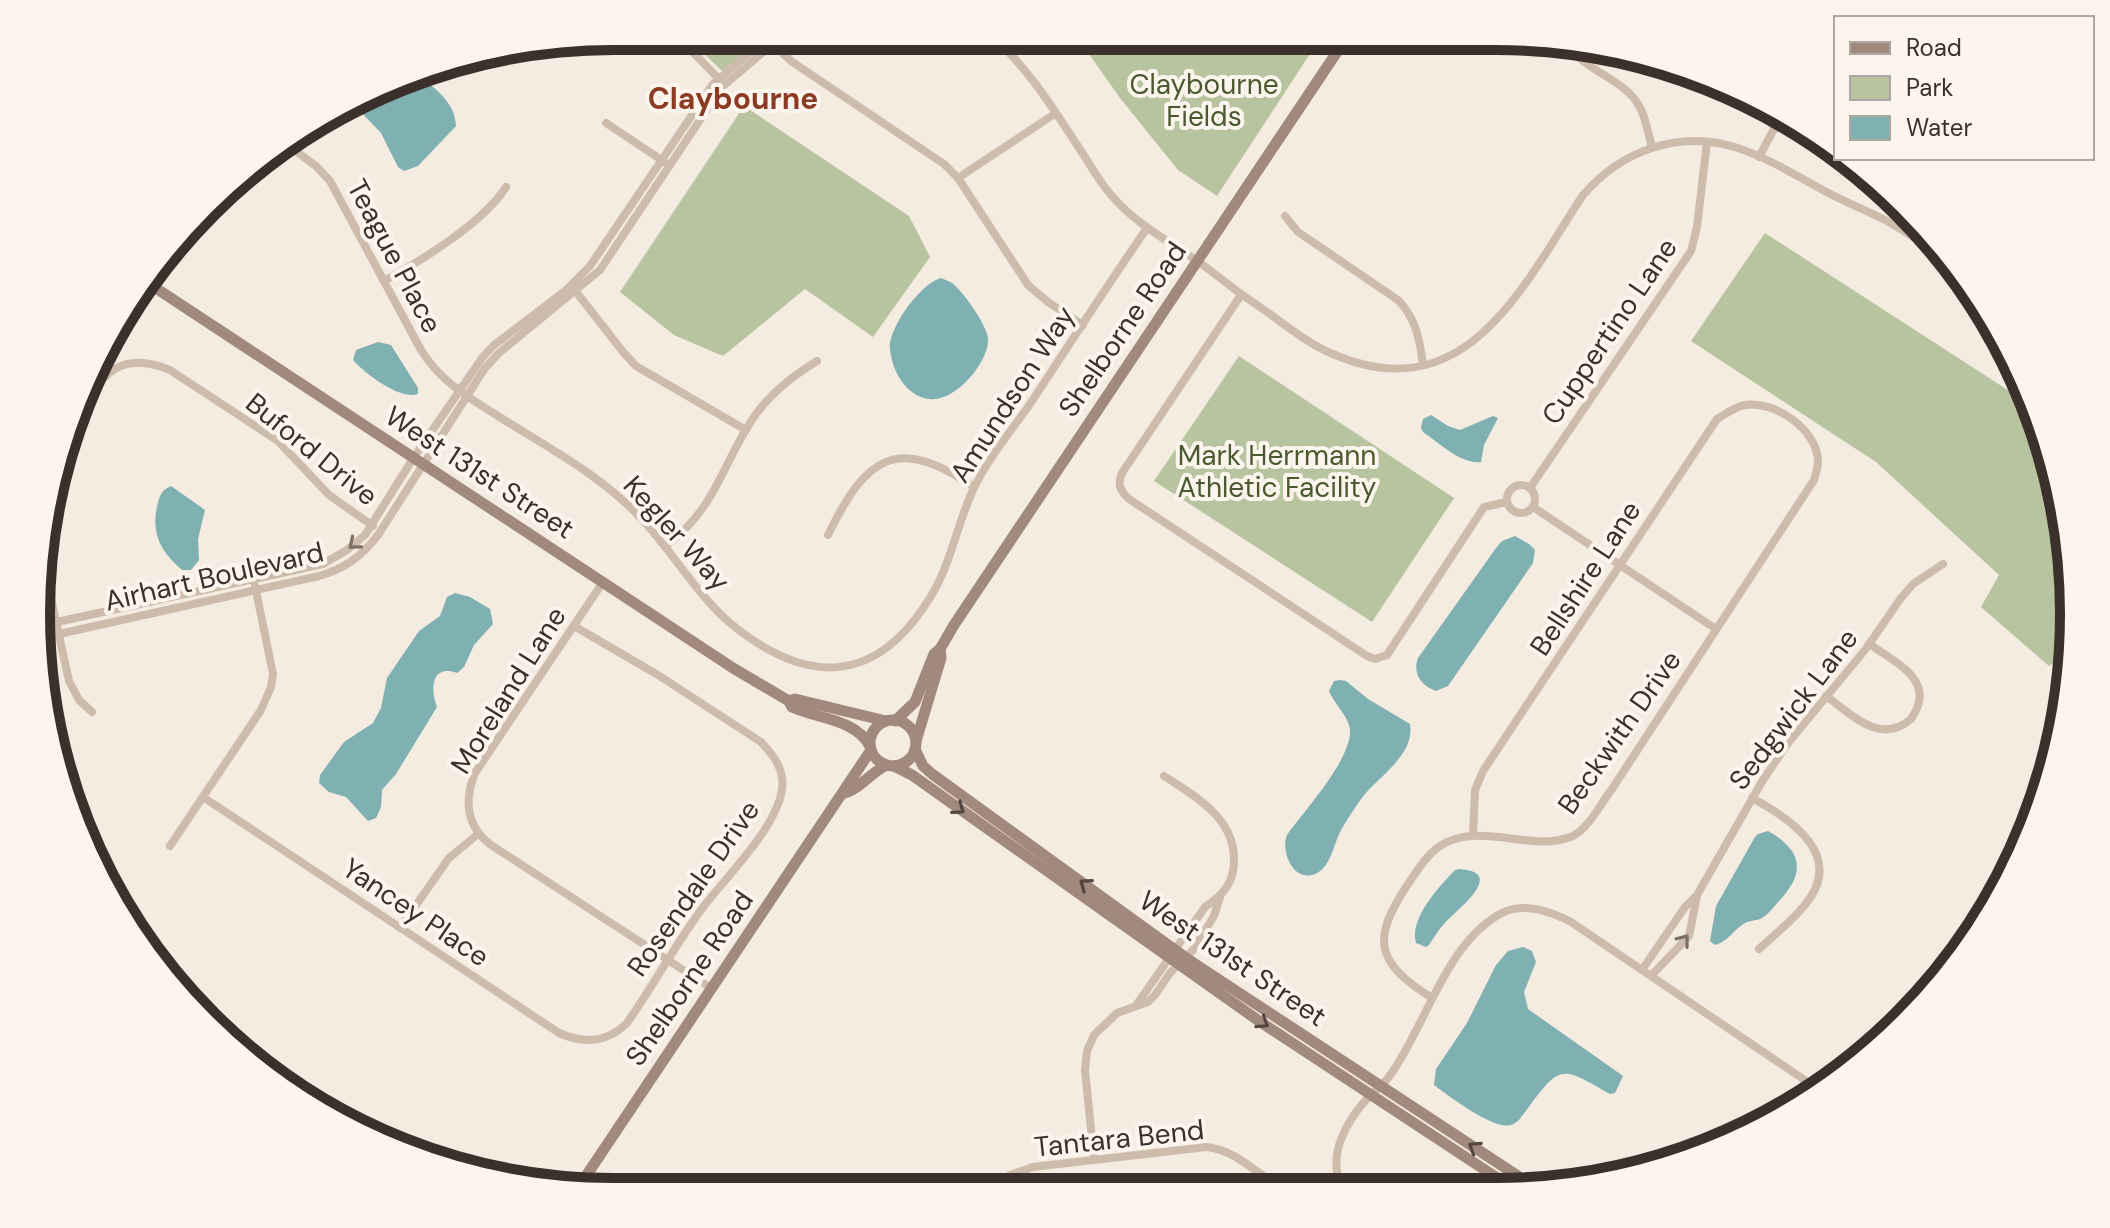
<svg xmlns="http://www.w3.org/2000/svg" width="2110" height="1228" font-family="'DM Sans',sans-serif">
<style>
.green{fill:#b8c4a0}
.water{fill:#7fb0b2}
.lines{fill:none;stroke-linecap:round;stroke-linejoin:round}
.street{stroke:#cdbbac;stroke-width:8}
.secondary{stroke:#a18a7d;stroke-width:11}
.oneway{stroke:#7d6f65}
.oneway2{stroke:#544640}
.labels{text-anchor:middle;stroke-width:8;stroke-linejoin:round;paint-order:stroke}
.park-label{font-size:28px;fill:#4a5a2e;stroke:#fbf5ee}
.street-label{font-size:28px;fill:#3b302b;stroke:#fbf5ee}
.neighbourhood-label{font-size:30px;font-weight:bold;fill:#8c3b22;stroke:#fbf5ee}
.rim{fill:none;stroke:#3b302b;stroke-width:10}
</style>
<rect width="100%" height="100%" fill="#f4ebe1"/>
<g class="green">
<path d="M686,36H766L722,71Z"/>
<path d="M1077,37H1321L1217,196L1178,170L1120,98Z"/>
<path d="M744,106L909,216L930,257L873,337L805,289L723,356L674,335L620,292Z"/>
<path d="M1765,233L2034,407L2063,501L2074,614L2071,648L2049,666L1981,607L1999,575L1876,462L1691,341Z"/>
<path d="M1239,356L1454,498L1372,622L1154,481Z"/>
</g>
<g class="water">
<path d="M416,73C434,88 455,101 456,126L418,166L404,171L398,167L381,133L355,106Z"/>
<path d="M941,278C943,279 951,282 952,283C963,291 988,327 988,339C989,363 954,403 929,399C906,396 892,371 890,349C888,328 921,283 941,278Z"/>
<path d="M378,342L391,345L418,388V394C401,401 364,373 353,360L356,350Z"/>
<path d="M1431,415L1448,426L1460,430L1493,416L1498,418L1484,445L1481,462C1462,465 1438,442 1423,432L1421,428L1423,419Z"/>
<path d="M171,486L205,510L198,539L199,560L191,570H182C161,552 151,534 157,507C159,497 161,490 171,486Z"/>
<path d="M1515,536L1529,544L1535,550L1533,563L1448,686L1436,691C1422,686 1412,674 1418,658L1496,548L1502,541Z"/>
<path d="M455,593L470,597L490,609L493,624L474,645L464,667L457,673C431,664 430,689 437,707L396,774L382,790L381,807L376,818L368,821L346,797L329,792L319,783L320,775L344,742L373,723L381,708L387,678L419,631L440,616L447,597Z"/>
<path d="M1340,680L1346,681L1368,699L1410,724C1415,756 1378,776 1361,799C1354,809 1347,820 1341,830C1334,843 1331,866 1317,873C1294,885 1280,851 1287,835C1303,812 1358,753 1349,725C1345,713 1334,703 1329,691L1334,681Z"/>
<path d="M1768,831C1802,850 1806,872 1780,900C1775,905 1769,914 1762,918C1757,921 1750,920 1745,923C1733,930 1729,941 1715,945L1710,941L1716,906L1755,837L1758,834Z"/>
<path d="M1459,869C1509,872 1455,911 1444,924C1438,930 1434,938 1429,945L1426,947L1416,943C1409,918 1439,887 1455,870Z"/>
<path d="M1523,947L1532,951L1536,962L1524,992L1528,1009L1623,1076L1615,1093L1610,1094C1559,1065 1561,1064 1525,1112C1521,1117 1518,1123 1511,1125C1493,1130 1449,1096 1434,1085L1436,1069L1467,1023L1496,965L1508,951Z"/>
<path d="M1407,1173L1436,1191H1387L1392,1178Z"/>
</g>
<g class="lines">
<g class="street">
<path d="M677,36L721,81"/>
<path d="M993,37C1030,70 1054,110 1081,151C1091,166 1100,183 1112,196C1135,223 1165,239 1193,258C1215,273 1235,291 1257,305C1281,321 1306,343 1333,354C1466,412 1523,286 1583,195C1622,150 1680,129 1738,148C1767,158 1794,174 1821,189C1842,201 1866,210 1887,221C1911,234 1932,251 1954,265"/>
<path d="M771,42L791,61L944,164L958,178L1028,285L1048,302L1083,325"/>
<path d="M1568,44C1583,69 1612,75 1631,95C1645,109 1647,130 1652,147"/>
<path d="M508,54L509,55"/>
<path d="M606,123L666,163"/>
<path d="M285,143L316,166L330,181L421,350C440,381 468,397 498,416C545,446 597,473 636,513C669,546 696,594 730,623C808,687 877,685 931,596C951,564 957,524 973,490C987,460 1011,431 1030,404C1069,345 1107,286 1147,228"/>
<path d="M1759,157L1781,116"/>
<path d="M958,178L1056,113"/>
<path d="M1285,216L1298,232L1398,300C1416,318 1420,341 1423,365"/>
<path d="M384,281C421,261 484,222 506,187"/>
<path d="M573,288L624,353L636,366L746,430"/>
<path d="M1241,295L1122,473C1117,484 1120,491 1129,499L1367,656L1375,659L1387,655L1484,507L1507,502"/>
<path d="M78,414C103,375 119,349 170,370L278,441L329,495L373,526"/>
<circle cx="1521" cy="499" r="14"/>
<path d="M1530,488L1691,251L1697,227L1707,142"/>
<path d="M1533,507L1716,629"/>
<path d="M828,535C866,457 896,434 974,487"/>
<path d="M665,546C717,509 722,462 756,414C772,392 794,375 817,361"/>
<path d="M45,571L69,681L79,700L92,712"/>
<path d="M603,582L475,773C464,800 466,826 491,845L711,988"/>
<path d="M57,622L323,564L347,550L365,535L414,457L482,358L493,346L565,291L590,266L713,84L769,36"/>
<path d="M59,634L319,576C344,569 361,557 378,535L485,368L499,353L600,270L722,87L782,36"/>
<path d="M1826,696C1851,714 1880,746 1911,719C1938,680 1896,664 1870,644"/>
<path d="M203,797L559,1033C584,1044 607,1043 627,1023C654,985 676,943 704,906C728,875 776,828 782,790C785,770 774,756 761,742L658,675L574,626"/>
<path d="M1752,798C1791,819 1847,856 1804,906C1791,922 1774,935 1759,949"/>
<path d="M170,846L261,710L271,687L273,674L255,586"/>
<path d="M400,928L449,858L478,834"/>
<path d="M1642,970L1685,907L1697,895L1763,780L1788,743L1865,650L1901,598L1913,584L1943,564"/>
<path d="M1651,976L1689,936L1697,896"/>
<path d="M1432,998C1374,962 1372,938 1408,884C1419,868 1428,852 1445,843C1485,823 1535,853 1573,836C1589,828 1601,803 1612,789L1814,480C1816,474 1818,467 1818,461C1817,429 1774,400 1745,405C1734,407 1726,414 1717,419L1483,771L1475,790L1473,836"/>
<path d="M1137,1004L1205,907C1223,895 1234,883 1234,861C1235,818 1196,797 1164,776"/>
<path d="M1094,1159L1085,1070L1087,1051L1094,1035L1117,1013L1148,1002L1155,995L1170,973L1193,950L1214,916L1220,897"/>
<path d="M991,1191L1010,1175L1033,1167L1206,1147C1241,1150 1262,1183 1294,1191"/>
<path d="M1309,1191L1339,1183"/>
<path d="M1342,1191C1335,1173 1334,1155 1342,1137C1347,1125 1356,1111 1365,1101C1373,1091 1384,1085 1391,1074C1426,1025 1445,945 1500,914C1523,901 1550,911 1571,922L1818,1089"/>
</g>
<g class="secondary">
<path d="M145,281L733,668L789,701L792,707C819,719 855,719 870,746"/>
<path d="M789,701L795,699L886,721"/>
<circle cx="893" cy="743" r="23"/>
<path d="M895,721L915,702L934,654L940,649L954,625L1347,37"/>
<path d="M916,741L941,658L940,649"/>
<path d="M915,749L923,766L932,774L1186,958L1539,1190"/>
<path d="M894,766L912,775L1259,1021L1517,1191"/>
<path d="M844,793C859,790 871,772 887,765"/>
<path d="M576,1191L871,750"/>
</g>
</g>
<defs><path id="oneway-chevron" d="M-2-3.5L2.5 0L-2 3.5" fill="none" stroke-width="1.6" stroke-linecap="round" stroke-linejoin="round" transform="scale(2)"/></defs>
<g class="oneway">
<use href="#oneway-chevron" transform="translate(354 544) rotate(140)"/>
<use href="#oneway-chevron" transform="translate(1684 940) rotate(-52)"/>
</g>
<g class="oneway2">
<use href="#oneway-chevron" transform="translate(959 809) rotate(36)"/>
<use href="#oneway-chevron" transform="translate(1085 884) rotate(-144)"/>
<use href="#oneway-chevron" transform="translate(1263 1023) rotate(33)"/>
<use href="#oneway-chevron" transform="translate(1474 1147) rotate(-147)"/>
</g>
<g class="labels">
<g class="park-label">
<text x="1204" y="94">Claybourne<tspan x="1204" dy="32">Fields</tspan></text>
<text x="1277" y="465">Mark Herrmann<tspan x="1277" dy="32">Athletic Facility</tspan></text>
</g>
<g class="street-label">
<text transform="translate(395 256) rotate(62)" y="10">Teague Place</text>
<text transform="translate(1122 329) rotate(-56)" y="10">Shelborne Road</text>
<text transform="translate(1609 331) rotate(-56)" y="10">Cuppertino Lane</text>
<text transform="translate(1012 394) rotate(-57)" y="10">Amundson Way</text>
<text transform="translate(312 449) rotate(39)" y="10">Buford Drive</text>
<text transform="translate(480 472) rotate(33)" y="10">West 131st Street</text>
<text transform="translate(677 533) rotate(48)" y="10">Kegler Way</text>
<text transform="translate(214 576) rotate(-13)" y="10">Airhart Boulevard</text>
<text transform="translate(1585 578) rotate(-57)" y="10">Bellshire Lane</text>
<text transform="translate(508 690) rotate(-58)" y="10">Moreland Lane</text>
<text transform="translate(1793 709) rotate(-53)" y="10">Sedgwick Lane</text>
<text transform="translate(1619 732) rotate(-55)" y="10">Beckwith Drive</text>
<text transform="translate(693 888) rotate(-55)" y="10">Rosendale Drive</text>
<text transform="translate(416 912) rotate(34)" y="10">Yancey Place</text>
<text transform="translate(1233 958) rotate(34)" y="10">West 131st Street</text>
<text transform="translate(689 978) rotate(-56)" y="10">Shelborne Road</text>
<text transform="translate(1119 1138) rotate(-6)" y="10">Tantara Bend</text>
</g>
<g class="neighbourhood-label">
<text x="733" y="109">Claybourne</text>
</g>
</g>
<path d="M0 0H2110V1228H0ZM614 50H1496A564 564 0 0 1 2060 614V614A564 564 0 0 1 1496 1178H614A564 564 0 0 1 50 614V614A564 564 0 0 1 614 50Z" fill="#fbf5ee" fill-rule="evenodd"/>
<path class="rim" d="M614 50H1496A564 564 0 0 1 2060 614V614A564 564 0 0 1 1496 1178H614A564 564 0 0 1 50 614V614A564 564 0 0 1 614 50Z"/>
<rect x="1834" y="16" width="260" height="144" fill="#fbf5ee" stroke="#aea6a0" stroke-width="2"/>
<rect x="1850" y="42" width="40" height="12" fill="#a18a7d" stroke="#aea6a0" stroke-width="2"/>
<text x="1906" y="56" font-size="24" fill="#3b302b">Road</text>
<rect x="1850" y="76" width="40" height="24" fill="#b8c4a0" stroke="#aea6a0" stroke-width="2"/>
<text x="1906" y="96" font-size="24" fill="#3b302b">Park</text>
<rect x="1850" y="116" width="40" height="24" fill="#7fb0b2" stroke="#aea6a0" stroke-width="2"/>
<text x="1906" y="136" font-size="24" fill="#3b302b">Water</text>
</svg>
